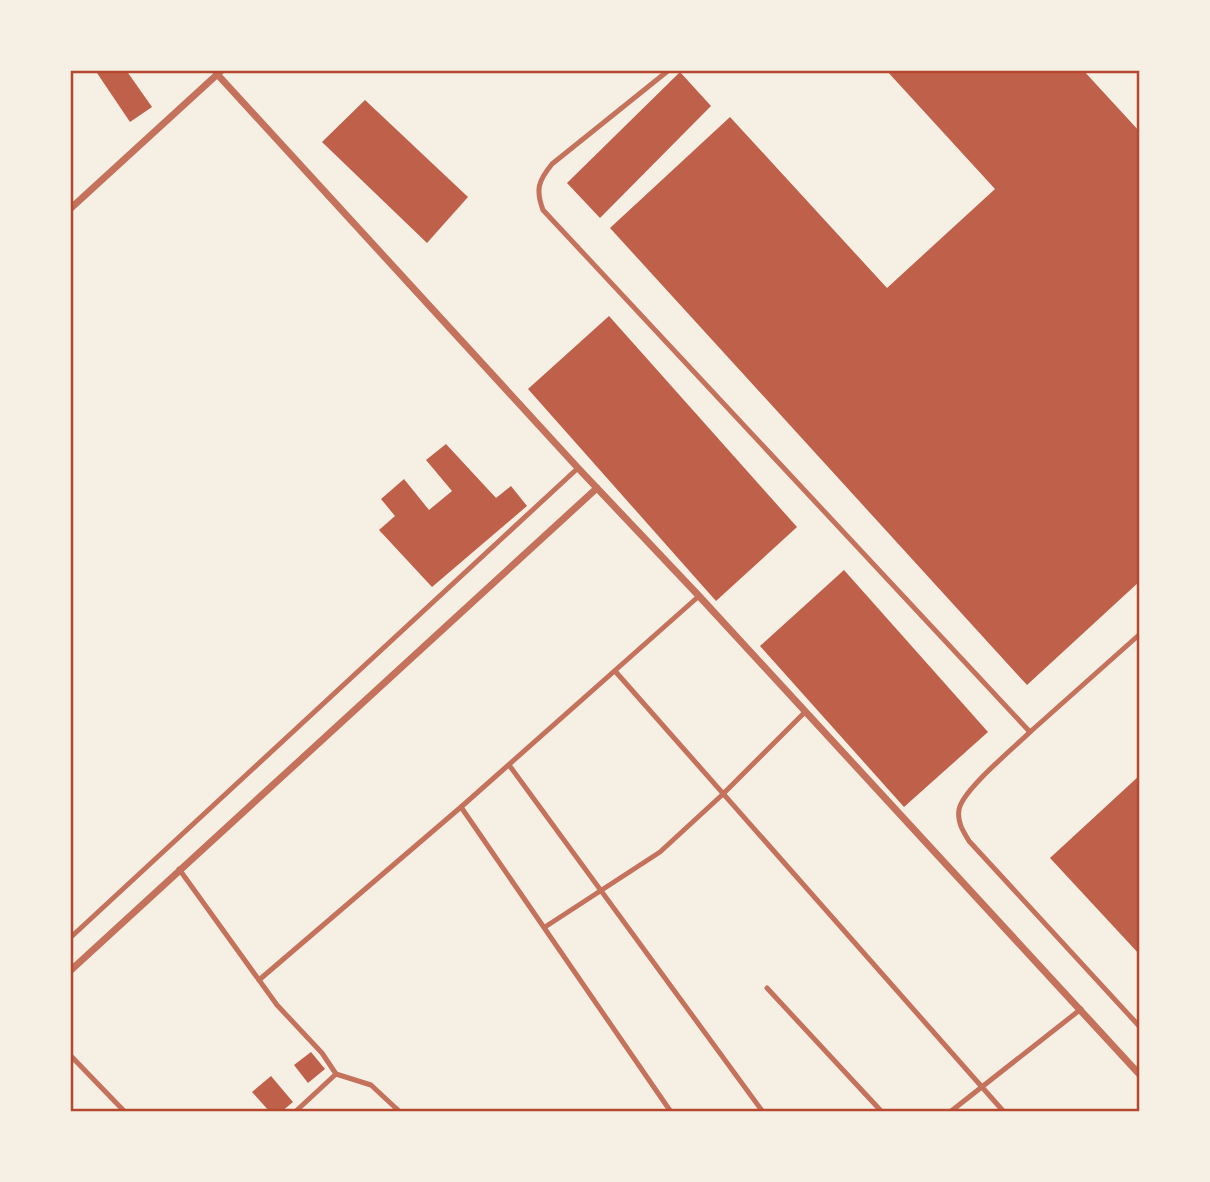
<svg xmlns="http://www.w3.org/2000/svg" width="1210" height="1182" font-family="'PT Serif',serif">
<style>
.building{fill:#bf614a}
.lines{fill:none;stroke-linecap:round;stroke-linejoin:round}
.service{stroke:#c5725c;stroke-width:5}
.minor{stroke:#c5725c;stroke-width:7}
.neatline{fill:none;stroke:#b5482f;stroke-width:2.5}
</style>
<rect width="100%" height="100%" fill="#f6efe4"/>
<g class="building">
<path d="M95,70H126L152,107L130,122Z"/>
<path d="M886,70H1083L1140,132V581L1027,685L610,228L730,117L887,288L995,189Z"/>
<path d="M680,72L711,106L600,218L567,183Z"/>
<path d="M365,100L468,197L427,243L322,142Z"/>
<path d="M609,316L797,527L716,601L528,389Z"/>
<path d="M446,444L496,498L511,486L527,506L432,587L379,530L395,516L381,499L404,479L429,510L452,491L426,460Z"/>
<path d="M844,570L988,732L904,807L760,646Z"/>
<path d="M1140,775V955L1050,858Z"/>
<path d="M311,1052L325,1069L308,1083L294,1065Z"/>
<path d="M271,1076L293,1102L281,1112H270L252,1092Z"/>
</g>
<g class="lines">
<g class="service">
<path d="M669,70L552,164C539,180 535,189 543,210L1030,732L1140,634"/>
<path d="M615,671L1004,1112"/>
<path d="M1030,732C1015,747 961,791 959,810C957,822 963,831 969,841L1140,1027"/>
<path d="M509,765L763,1112"/>
<path d="M461,807L671,1112"/>
<path d="M179,869L277,1005L322,1053L336,1074"/>
<path d="M545,927L660,852L722,795L805,712"/>
<path d="M70,938L578,468"/>
<path d="M259,980L461,807L699,596"/>
<path d="M767,988L882,1112"/>
<path d="M70,1055L125,1112"/>
<path d="M295,1112L336,1074L371,1085L400,1112"/>
<path d="M950,1112L1081,1009"/>
</g>
<g class="minor">
<path d="M217,74L578,468L699,596L1140,1075"/>
<path d="M70,209L222,70"/>
<path d="M70,971L597,488"/>
</g>
</g>
<rect width="1210" height="1182" fill="none" stroke="#f6efe4" stroke-width="144"/>
<rect x="72" y="72" width="1066" height="1038" class="neatline"/>
</svg>
